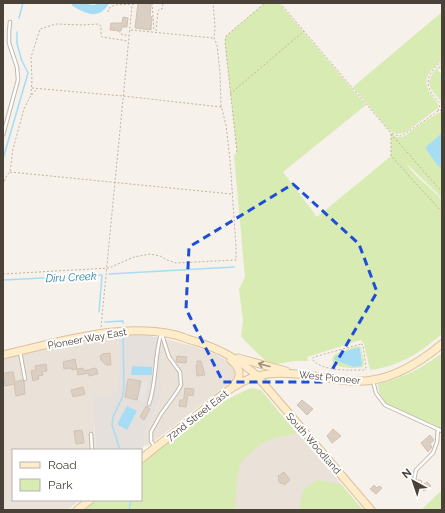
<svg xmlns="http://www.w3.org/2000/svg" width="445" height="513" font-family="Raleway,sans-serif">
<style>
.residential{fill:#eae2d8}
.industrial{fill:#e5e0dc}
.green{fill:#d8ebb2;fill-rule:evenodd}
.parking{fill:#e7e4e2}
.water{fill:#a6ddf4}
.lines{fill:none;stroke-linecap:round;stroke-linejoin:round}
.stream{stroke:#a6ddf4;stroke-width:1.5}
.river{stroke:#a6ddf4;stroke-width:9}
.building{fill:#dbcec2;stroke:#d3c2b2}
.lane-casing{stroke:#c2b8ac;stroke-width:4.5}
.secondary-casing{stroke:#dac29b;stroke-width:9}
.path{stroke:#c4b29d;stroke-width:1;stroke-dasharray:2 2;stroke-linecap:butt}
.lane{stroke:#fff;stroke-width:2.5}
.secondary{stroke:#ffeccb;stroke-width:7}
.oneway{stroke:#9b8e7a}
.marked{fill:none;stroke:#1d4ed8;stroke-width:3;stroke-dasharray:8 5;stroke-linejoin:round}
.labels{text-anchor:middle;stroke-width:4;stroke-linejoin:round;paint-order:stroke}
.street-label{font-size:10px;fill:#4a4138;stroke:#fff}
.water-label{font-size:11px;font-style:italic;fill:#277da2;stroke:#fff}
</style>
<rect width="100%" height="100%" fill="#f6f1eb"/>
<g class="residential">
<path d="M118,335L119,368L115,393L94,427L96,450H13V500H80L67,510H3V358L67,344Z"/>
<path d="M163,339L178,342L206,350L231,362L237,370L235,379L224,387L149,445L144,446L145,433L162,394L161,344Z"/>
<path d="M282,415L341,484L319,510H224L235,458Z"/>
</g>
<path class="industrial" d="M118,335H145L163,339L161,344L162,394L145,433L144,446L140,450H96L93,397L115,393L119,368Z"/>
<g class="green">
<path d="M265,3H279L366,105L283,172L317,217L391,156V133L396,137H403L425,121L442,111V200L437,193L406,163C415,178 432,187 442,201V334C419,353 401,366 370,370L364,344L361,340L307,357L308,361H294L270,365L245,341L241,336L243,321L239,289L245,277L234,155L237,152L225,42L226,36Z"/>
<path d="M442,12V60C428,72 420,80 433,97C436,101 439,103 438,108L406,132C399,135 395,134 389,130L353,87Z"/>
<path d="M442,63V69H438V71L442,74V103L431,89L429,82L433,72Z"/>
<path d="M356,346L361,347L364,361L363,367C357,369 340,368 336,365C333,364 333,362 332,359L335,354ZM357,348L361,350L362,362L361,366L353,367L335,360L340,354Z"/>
<path d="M442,353V429L431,423L419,420L387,405L379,392L378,384C404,377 421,369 442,353Z"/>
<path d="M252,388L261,390L297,434L278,437L262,443L241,462L237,478L235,507L234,510H83L96,500H141V463C173,437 213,402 252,388Z"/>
<path d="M317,480L341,484L363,510H299L303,490Z"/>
<path d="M442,490V510H421Z"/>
</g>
<path class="parking" d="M142,380L148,381L144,401L138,400Z"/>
<g class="water">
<path d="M442,133V168L438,166L426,149L427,146Z"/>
<path d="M360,348L362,363L361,366L353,367L335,360L334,358C339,353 353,348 360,348Z"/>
<path d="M132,366L152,367V375H131Z"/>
<path d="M127,406L137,411L127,430L117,424Z"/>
</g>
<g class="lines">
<g class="stream">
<path d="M19,18L23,3"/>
<path d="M3,159L28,73L22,61L17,44V32"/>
<path d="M109,274L234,267"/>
<path d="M3,280L102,275L99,312"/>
<path d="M105,322L123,321V323"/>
<path d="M120,450L112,425L113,417L123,396L124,386L123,335"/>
<path d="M129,510L131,500"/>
</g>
<path class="river" d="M76,3C86,8 96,15 104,3"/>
</g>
<g class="building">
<path d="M138,3L151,4L150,16L152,17L151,30L135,28Z"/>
<path d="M123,17L128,18L127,27H122L121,31L110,30L111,23H122Z"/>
<path d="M110,353L111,365H106L101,360L100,356L102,354Z"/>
<path d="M177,356L187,357L186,363L176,362Z"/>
<path d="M75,359L77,369L83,368V371L96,368L98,374L89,376V373L78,375L77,369L72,370L71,368L64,369L63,362Z"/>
<path d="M197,361H201L205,375L197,376L196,365H197Z"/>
<path d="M46,364L47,371L42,372L43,375L38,376L39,379L33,381L31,371L36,370L35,366Z"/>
<path d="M9,372H13L15,382L22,380L24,381L25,394L16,396L14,384L5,386L3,374Z"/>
<path d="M128,379L141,381L137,400L125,397Z"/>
<path d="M83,387L85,394L73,397L71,390Z"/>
<path d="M185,388L194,389L193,396L188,395L186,407L179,406L180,400H183L184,398Z"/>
<path d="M302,400L313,409L307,415L297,405Z"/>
<path d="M146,406L150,409L144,420L140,417Z"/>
<path d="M333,429L341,436L332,443L327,436Z"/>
<path d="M82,430L84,443L76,444L74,431Z"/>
<path d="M430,435L434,440L430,444L432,447L428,452L421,443Z"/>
<path d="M284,472L290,480L284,485L282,482L281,484L278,480L279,479L278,476Z"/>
<path d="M427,482L431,486L424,491L420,487Z"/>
<path d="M374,485L377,488L379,486L382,488L376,494L370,489Z"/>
</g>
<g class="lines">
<g class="lane-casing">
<g id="lane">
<path d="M3,135L18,80L17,67L9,43V32L10,22"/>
<path d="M20,352L25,379"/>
<path d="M373,381L376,393L385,405L442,431"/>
<path d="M149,404C157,382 154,357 161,334"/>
<path d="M91,434L92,450"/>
<path d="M155,447L151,441V432L161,414L177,392L181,385L180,372L169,357L162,335"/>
<path d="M420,482H417L414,480L416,470L433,453L437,442L438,429"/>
</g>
</g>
<g class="secondary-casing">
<g id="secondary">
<path d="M3,355C56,343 116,323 171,334C179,335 186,339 194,341C218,348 239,359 257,376L371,510"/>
<path d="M238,358L286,371"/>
<path d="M231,360C241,369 242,377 233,386"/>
<path d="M141,459C161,443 181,427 201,412C218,398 236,382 257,376C275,371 294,373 312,376C325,377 338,380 351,381C385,384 417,365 442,344"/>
<path d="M77,510L90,500"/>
</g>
</g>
<g class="path">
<path d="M152,3L154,31"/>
<path d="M280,3L391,133C394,134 397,136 400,136C405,135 432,115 438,111L442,110"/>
<path d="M108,12V9L114,5L134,4"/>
<path d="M131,30L213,38"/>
<path d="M118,31L121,34L129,36"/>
<path d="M156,31L158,11L160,9H162L163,3"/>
<path d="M442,61C423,77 424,88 442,105"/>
<path d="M32,88L123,96L221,107"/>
<path d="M230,94L304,31"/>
<path d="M31,95L32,80L31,57L40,29L56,24L83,25L98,24L101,26V36L102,37L128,41"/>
<path d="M438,111L440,104"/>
<path d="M391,134V156L442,212"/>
<path d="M391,134L442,192"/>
<path d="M237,152L225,42L226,36L265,3"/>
<path d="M10,172L231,194"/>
<path d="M3,185L6,177L10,172L13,149L24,109L30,97L36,90"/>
<path d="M3,274L109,268L134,257L150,254L160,256L167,260L176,263L236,260V246L230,160L226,125L221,105L220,72L217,45L214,38L215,27L213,3"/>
<path d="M101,327L132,6L134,3"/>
<path d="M361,344L363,345L366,368L364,370C350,370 322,372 312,359L314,357Z"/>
</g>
<use href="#lane" class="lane"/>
<use href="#secondary" class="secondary"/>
</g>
<defs><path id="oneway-shaft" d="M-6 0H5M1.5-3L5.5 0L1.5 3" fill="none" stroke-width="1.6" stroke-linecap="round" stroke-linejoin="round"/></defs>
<use class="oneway" href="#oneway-shaft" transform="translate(264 365) rotate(-165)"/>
<path class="marked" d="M293,184L359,244L377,292L325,382H223L186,309L189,247Z"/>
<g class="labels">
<g class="street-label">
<text transform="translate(87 338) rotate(-10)" y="4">Pioneer Way East</text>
<text transform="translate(330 377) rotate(6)" y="4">West Pioneer</text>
<text transform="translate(197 415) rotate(-38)" y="4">72nd Street East</text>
<text transform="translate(314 443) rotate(49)" y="4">South Woodland</text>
</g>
<g class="water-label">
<text transform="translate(71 277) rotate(-3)" y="4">Diru Creek</text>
</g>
</g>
<rect width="445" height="513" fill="none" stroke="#4a4138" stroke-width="8"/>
<rect x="12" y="449" width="130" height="52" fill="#ffffff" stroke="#b7b3af"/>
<rect x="20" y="462" width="20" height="6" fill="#ffeccb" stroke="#b7b3af"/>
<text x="48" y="469" font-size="12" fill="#4a4138">Road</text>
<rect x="20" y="479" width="20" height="12" fill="#d8ebb2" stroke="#b7b3af"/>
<text x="48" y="489" font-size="12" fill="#4a4138">Park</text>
<g transform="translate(413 481) rotate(320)" stroke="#ffffff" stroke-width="3" paint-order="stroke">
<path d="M0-3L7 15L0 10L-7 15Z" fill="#4a4138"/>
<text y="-6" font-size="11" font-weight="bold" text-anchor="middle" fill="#4a4138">N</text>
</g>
</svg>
